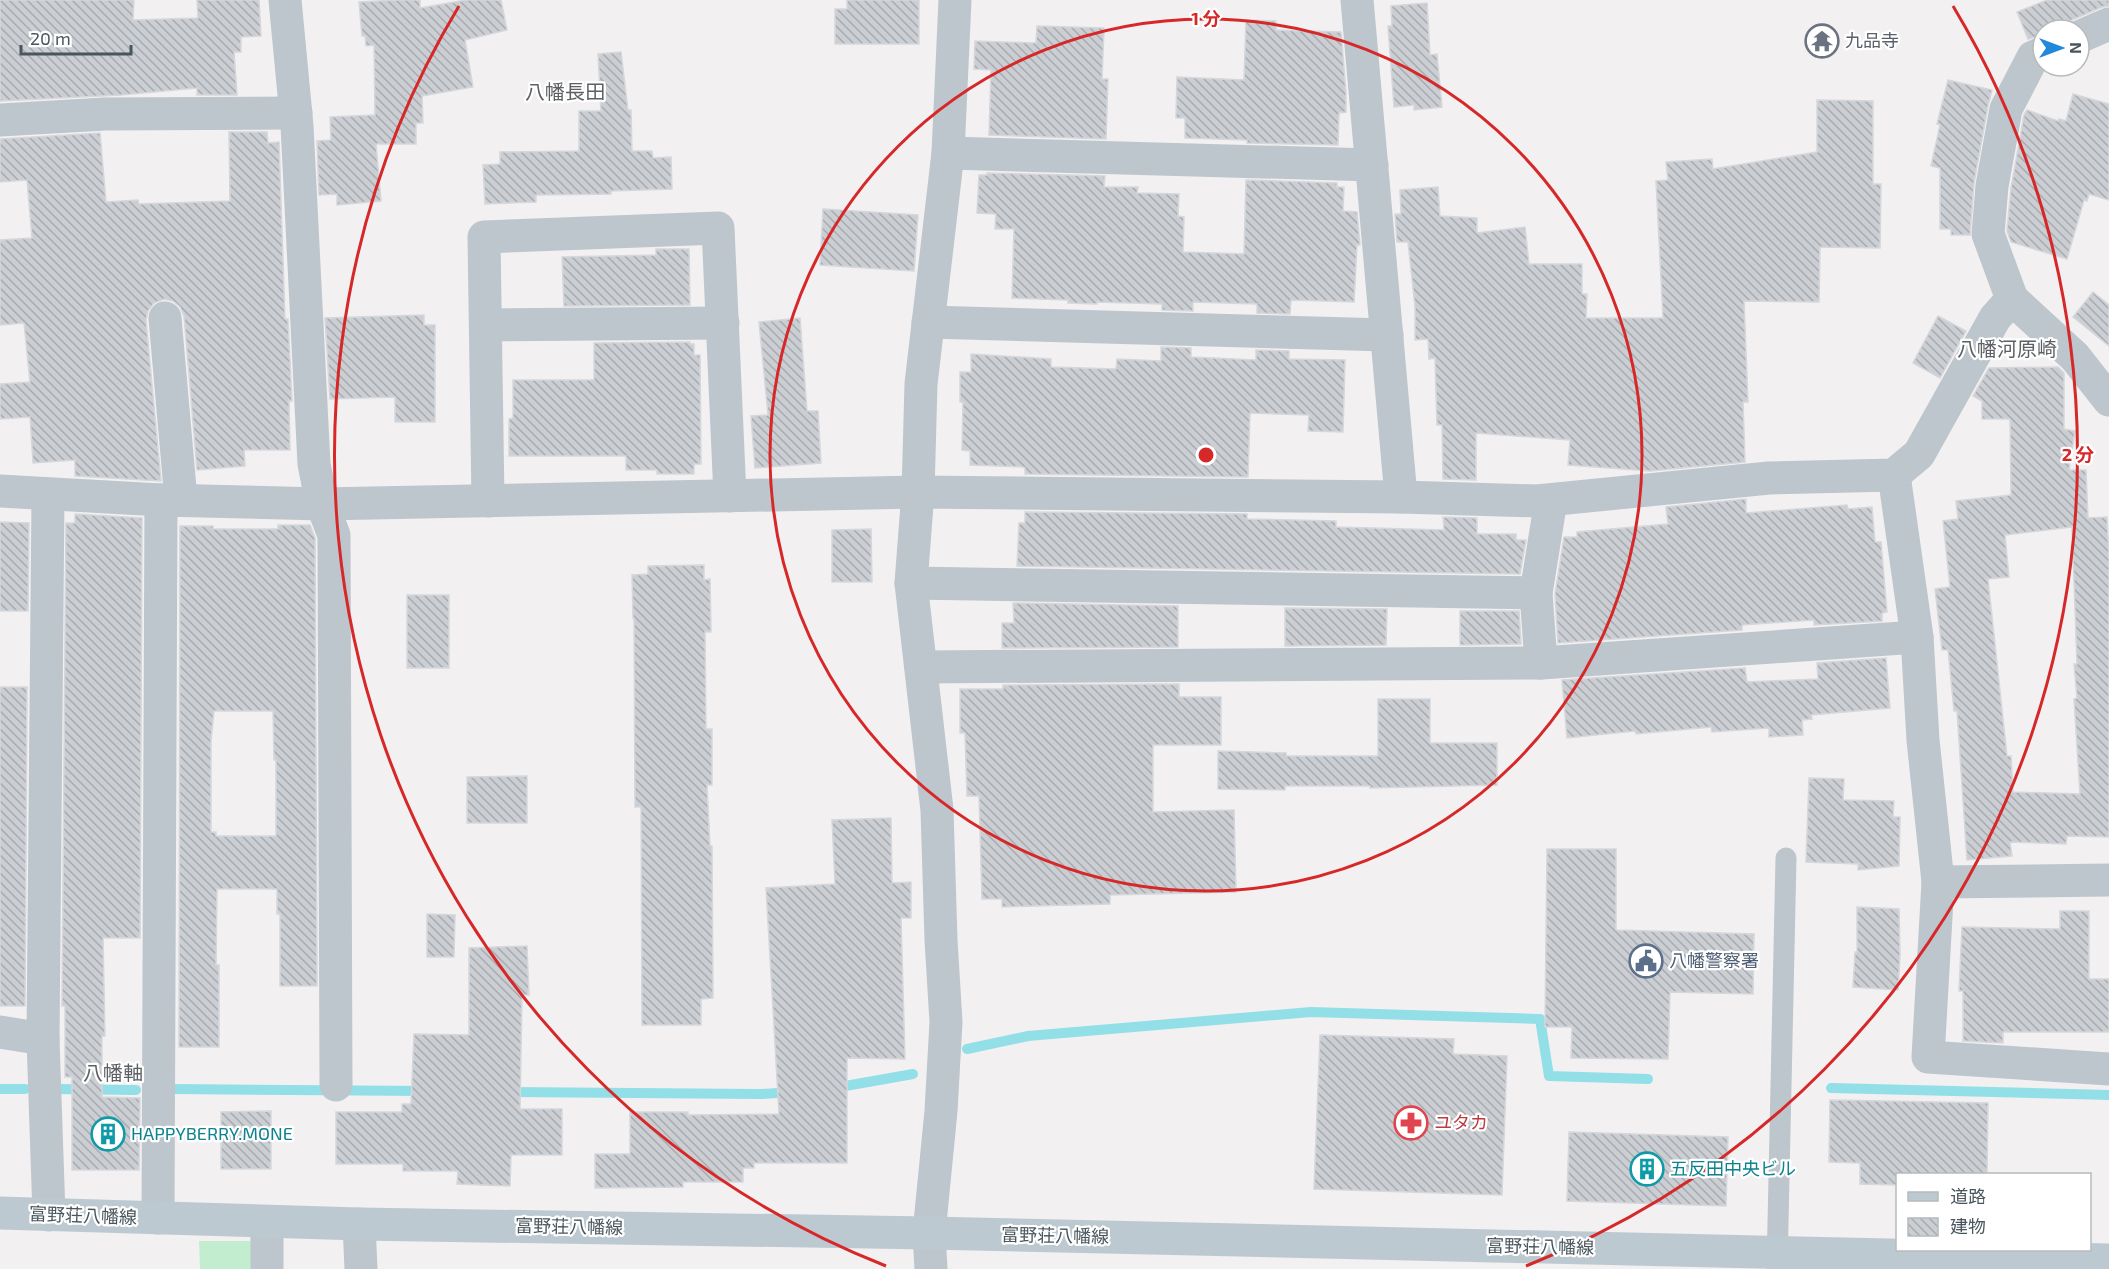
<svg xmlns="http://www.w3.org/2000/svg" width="2109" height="1269" font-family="'Exo 2','Noto Sans JP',sans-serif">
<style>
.green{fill:#c2edce}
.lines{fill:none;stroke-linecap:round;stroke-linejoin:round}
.stream{stroke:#92dfe8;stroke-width:10}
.building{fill:url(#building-back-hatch);stroke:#d5d7db;stroke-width:1.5;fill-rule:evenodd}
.service{stroke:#bdc6cc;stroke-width:21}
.minor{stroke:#bdc6cc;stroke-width:33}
.secondary{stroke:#bdc9d1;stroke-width:33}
.ring{fill:none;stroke:#d62828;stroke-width:3}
.labels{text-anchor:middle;stroke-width:4.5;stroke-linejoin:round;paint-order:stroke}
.worship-label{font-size:18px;fill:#5b616d;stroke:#fff;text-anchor:start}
.service-label{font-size:18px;fill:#4e5e75;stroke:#fff;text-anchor:start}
.health-label{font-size:18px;fill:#be3a42;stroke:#fff;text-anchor:start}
.culture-label{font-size:18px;fill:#0d838f;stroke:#fff;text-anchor:start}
.street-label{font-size:18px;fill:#49565d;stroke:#fff}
.neighbourhood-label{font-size:20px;fill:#5d6165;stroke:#fff}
.centre{fill:#d62828;stroke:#fff;stroke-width:3}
.ring-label{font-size:18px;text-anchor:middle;font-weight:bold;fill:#d62828;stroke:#fff;stroke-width:4.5;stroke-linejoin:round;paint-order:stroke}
</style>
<defs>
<pattern id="building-back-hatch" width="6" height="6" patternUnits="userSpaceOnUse" patternTransform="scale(1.5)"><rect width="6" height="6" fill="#cbced2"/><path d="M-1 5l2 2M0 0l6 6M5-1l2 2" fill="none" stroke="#a7aaae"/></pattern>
</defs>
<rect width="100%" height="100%" fill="#f3f0f1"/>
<path class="green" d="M199,1241H253V1269H200Z"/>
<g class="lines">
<g class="stream">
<path d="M967,1049L1028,1036L1311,1012L1540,1019L1549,1076L1648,1079"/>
<path d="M834,1088L913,1074"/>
<path d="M1831,1088L2109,1095"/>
<path d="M0,1089H25"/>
<path d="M55,1089L136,1090"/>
<path d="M171,1089L426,1091"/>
<path d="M507,1092L761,1094L792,1092"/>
</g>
</g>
<g class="building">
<path d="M0,0H134L133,20L198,18L197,0H259L261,36L241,37V52H234L237,95H197V88L121,95L0,101Z"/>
<path d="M399,0H420V8L466,0H501L507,30L465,40L473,87L422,96L423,123H416V144H376L381,201L337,205V194L319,195L317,141L331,140L330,117L375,115L374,45L366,46L365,36H362L359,2Z"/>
<path d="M847,0H919V44H835V9H847Z"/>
<path d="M2047,0H2109V6L2102,7L2072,20L2063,27L2057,30H2043V35L2028,39L2017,12Z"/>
<path d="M1427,3L1430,55L1437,54L1442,107L1414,110V105L1394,107L1388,26H1392L1391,6Z"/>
<path d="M1246,20L1276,21V30L1341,32L1346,92V112L1339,113L1338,145L1247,143V140L1185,138V118H1176L1177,77L1244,80Z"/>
<path d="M1037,26L1104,28L1102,79H1108L1106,139L989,135L991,70L974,69L975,41L1036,43Z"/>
<path d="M621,52L628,110H631L632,151H652L653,158L671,157L672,189L611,191V194L536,195V202L485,204L483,165L500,164V152L579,151V111H601L598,54Z"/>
<path d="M1948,80L1992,90L1988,106L1974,183L1970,235H1951V229H1940V168L1931,166L1940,125L1937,124Z"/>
<path d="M2073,94L2109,104V200L2089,194L2087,201L2084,200L2067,259L2011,242L2007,231L2011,188L2024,115L2027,110L2058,121L2059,119L2066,121Z"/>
<path d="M1817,100L1873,101V184H1881L1880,248L1820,247L1819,302L1744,301L1748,402H1743L1745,462L1650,471L1568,465L1570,440L1476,433V480L1443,479L1442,425H1437L1435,358L1429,359L1428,339L1415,340V307L1408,242H1397L1395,214H1401L1400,190L1438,187L1440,216L1477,218V233L1525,227L1529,264H1582V294H1587L1586,318H1663L1656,181L1668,180L1666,162L1712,159L1713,169L1817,152Z"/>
<path d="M229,132H267L268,143L279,142L285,319H288L292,401H289L290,450H244L245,466L197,470L184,316L180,307L173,301L164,299L154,303L148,311L146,320L161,481L75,476V460L33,463L30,417L0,419V384L30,382L24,323L0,325V240L32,238L27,180L0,182V139L100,133L106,202L138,200L139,204L230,201Z"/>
<path d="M987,173L1105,176L1104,187H1138L1137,193L1179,194L1178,216L1184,217L1183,252L1244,254L1246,180L1337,183V187H1344L1343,211L1357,212L1360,245H1357L1354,302L1291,300L1290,314L1257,313V304L1193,302V311L1162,310V304L1097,302V304L1068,303V300L1012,298L1014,229H995L996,214L977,213L979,175H987Z"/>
<path d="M823,209L918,215L914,271L820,265Z"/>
<path d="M656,249H689L690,305L564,306L562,257L656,255Z"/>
<path d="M2093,292L2109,305V346L2073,317Z"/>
<path d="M424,315V325H435V422H395V397L330,399L325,318Z"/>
<path d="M1938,316L1966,331L1940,378L1913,363Z"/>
<path d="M800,318L807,411H818L821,463L755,468L751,416L768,415L759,322Z"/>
<path d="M690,342V344H694V355H700L701,464H694V474H657V470H626V456H509V419L513,418V380H594V343Z"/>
<path d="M1161,347L1191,348V357L1256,360V350L1289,351V359L1345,360L1343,432L1308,431L1309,415L1250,413L1248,477L1025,474V468L1023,467L970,465V451L962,450L963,402H960V372H971V354L1051,359V367L1116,369L1117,359L1161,361Z"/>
<path d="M2058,367L2064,373V429L2075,431L2069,470H2086L2088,518L2107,517L2109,558V837L2067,836L2066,844L2010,842L2012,856L1967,860L1957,711H1954L1948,650H1942L1935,589L1950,587L1943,521L1958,519L1956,501L2011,495L2010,419H1982V401L1973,396L1989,368ZM2072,527L2077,664H2074L2077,698L2074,699L2080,794L2013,792L2011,756H2007L1988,579L2009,577L2005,535Z"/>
<path d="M1746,499V513L1847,505L1848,509L1872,507L1875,542H1881L1887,612L1882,613V621L1814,625V620L1742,625V630L1558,643L1555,594L1564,537H1577V532L1668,524L1666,507Z"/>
<path d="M1025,512L1247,514V519L1336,521V527L1444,530L1443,517L1477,518V534H1516V540H1526L1520,574L1017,566L1019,523H1025Z"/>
<path d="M75,514L142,518L140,938H103L105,1036H102V1097L140,1098L139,1170H72V1077H65V1006H62L66,523H75Z"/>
<path d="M0,522L29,523L28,611H0Z"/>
<path d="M278,525H310L315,538L317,986H280V914H277V889H217L216,965H219V1047H179L180,526H213V529H278ZM214,711H273L274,760H276V836H216V832H211V741Z"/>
<path d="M871,529L872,582H832V530Z"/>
<path d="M704,565V580L710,579L711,632H705L706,729H712V785H707L710,846H712L713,998L701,999V1025H642L641,807H635L634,618H633L632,575L648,574V566Z"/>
<rect x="407" y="595" width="42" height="73"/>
<path d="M1013,603L1178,606V647L1002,648V623H1014Z"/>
<path d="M1285,608L1387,609L1386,645L1285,646Z"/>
<path d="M1460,611H1519L1521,644L1460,645Z"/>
<path d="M1886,658L1890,708L1811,715L1812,719L1802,720L1803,735L1769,737V728L1712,732L1711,727L1636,734L1635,731L1567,738L1562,680L1745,668L1747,682L1818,679L1817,663Z"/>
<path d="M1179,684V697H1221V745H1153V812L1234,810L1236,892L1110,895V904L1002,907V899H982L979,796H967L965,733H960V689H1003V685Z"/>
<path d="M0,687H27L25,1006H0Z"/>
<path d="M1378,699H1430V743H1497V785L1370,788V786H1285V790L1218,789V751L1286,753V756H1378Z"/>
<path d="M527,776V823H467V777Z"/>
<path d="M1809,778L1844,779L1843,800L1894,801L1893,817H1900L1899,866L1858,870V864L1806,862Z"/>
<path d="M891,818L892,883L911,882V918H901L905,1059L847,1058V1163H754V1168H743V1182H683V1187L595,1188V1154H630V1112H688V1115L779,1114L766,888L835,884L832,820Z"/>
<path d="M1547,849H1616V930L1754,934L1753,994L1670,992L1668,1059L1571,1058L1572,1027H1545Z"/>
<path d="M1857,907L1899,909L1900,955L1898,990L1853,987L1855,952H1857Z"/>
<path d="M2060,911H2089V979H2109V1032H2003V1043L1963,1041V991H1959L1962,927L2060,929Z"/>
<path d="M427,914L455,915L454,957H427Z"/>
<path d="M527,946L529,995H522L520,1109H562V1155H511L510,1186L457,1184L458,1171H403V1164H336V1112H402V1104H411L414,1034L469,1035V948Z"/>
<path d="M1320,1035L1454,1039L1453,1054L1507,1056L1502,1195L1314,1189Z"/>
<path d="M1830,1100L1988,1103L1987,1174H1898V1185L1860,1184V1163L1829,1162Z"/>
<path d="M271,1111V1169H221V1112Z"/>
<path d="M1569,1132L1728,1137L1726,1206L1567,1201Z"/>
</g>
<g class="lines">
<path class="service" d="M1777,1269L1786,858"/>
<g class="minor">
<path d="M285,0L297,126L314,464L322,504L334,535L336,1085"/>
<path d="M1357,0L1401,497"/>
<path d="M2079,37L2109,24"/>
<path d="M2043,53L2033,57L2006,109L1992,186L1988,234L2012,299L2075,357L2109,400"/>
<path d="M0,120L105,114L296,113"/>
<path d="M948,153L1372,165"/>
<path d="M165,318L181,500"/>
<path d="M928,322L1387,335"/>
<path d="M486,325L723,323"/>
<path d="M1894,475L1917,637L1923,740L1938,882L1928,1057L2109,1069"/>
<path d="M0,491L161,500L322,504L918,492L1401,497L1537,501L1769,478L1894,475L1919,454L1995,318L2012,299"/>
<path d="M48,495L43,1039L49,1215"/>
<path d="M488,501L484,237L718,228L730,496"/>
<path d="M911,583L1536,593"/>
<path d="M1541,663L1536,593L1551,500"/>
<path d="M921,667L1541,663L1917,637"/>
<path d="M1938,882L2109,880"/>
<path d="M0,1032L43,1039"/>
<path d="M158,1218L161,500"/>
<path d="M267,1222V1269"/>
<path d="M359,1224L361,1269"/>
<path d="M931,1269L929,1233L941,1111L946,1022L941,940L937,810L911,583L918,492L921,384L948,153L955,0"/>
</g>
<path class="secondary" d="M0,1213L359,1224L929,1233L2109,1260"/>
</g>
<g class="ring">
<circle cx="1206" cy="455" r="436"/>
<path d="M886 1266A872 872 0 0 1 459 6M1953 6A872 872 0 0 1 1526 1266"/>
</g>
<defs>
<g id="temple-ring" transform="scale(1.725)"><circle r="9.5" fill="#fff" stroke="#6b7280" stroke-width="1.5"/><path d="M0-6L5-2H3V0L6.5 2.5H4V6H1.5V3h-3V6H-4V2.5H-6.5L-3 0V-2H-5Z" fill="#6b7280"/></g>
<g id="civic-ring" transform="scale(1.725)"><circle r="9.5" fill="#fff" stroke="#5c6f8a" stroke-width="1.5"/><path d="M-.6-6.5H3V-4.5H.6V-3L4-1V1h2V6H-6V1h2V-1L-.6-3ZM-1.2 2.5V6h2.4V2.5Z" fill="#5c6f8a"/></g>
<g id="pharmacy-ring" transform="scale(1.725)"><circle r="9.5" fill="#fff" stroke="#e0444e" stroke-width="1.5"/><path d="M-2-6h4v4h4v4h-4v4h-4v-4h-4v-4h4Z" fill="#e0444e"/></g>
<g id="building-ring" transform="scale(1.725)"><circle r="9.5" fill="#fff" stroke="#0f9aa8" stroke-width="1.5"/><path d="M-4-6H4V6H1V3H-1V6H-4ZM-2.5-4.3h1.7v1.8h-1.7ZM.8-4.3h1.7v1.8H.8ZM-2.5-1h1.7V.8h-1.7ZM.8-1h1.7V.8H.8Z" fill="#0f9aa8"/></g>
</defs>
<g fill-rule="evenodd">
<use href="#temple-ring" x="1822" y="41"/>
<use href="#civic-ring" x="1646" y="961"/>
<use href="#pharmacy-ring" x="1411" y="1123"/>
<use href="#building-ring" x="108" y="1134"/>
<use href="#building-ring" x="1647" y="1169"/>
</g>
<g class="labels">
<g class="worship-label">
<text x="1845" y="47">九品寺</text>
</g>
<g class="service-label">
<text x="1669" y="967">八幡警察署</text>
</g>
<g class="health-label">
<text x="1434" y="1129">ユタカ</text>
</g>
<g class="culture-label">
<text x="131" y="1140">HAPPYBERRY.MONE</text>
<text x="1670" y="1175">五反田中央ビル</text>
</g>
<g class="street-label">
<text transform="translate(83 1216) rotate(2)" y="6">富野荘八幡線</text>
<text transform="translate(569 1227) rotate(1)" y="6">富野荘八幡線</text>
<text transform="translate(1055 1236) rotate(1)" y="6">富野荘八幡線</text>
<text transform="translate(1540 1247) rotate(1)" y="6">富野荘八幡線</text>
</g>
<g class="neighbourhood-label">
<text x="565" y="99">八幡長田</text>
<text x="2007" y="356">八幡河原崎</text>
<text x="113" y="1080">八幡軸</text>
</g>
</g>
<circle cx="1206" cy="455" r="9" class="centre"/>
<g class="ring-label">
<text x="1206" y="25">1 分</text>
<text x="2078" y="461">2 分</text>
</g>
<rect x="1896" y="1173" width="195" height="78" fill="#ffffff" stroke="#b6bbbe" stroke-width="1.5"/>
<rect x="1908" y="1192" width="30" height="9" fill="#bdc9d1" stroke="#b6bbbe" stroke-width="1.5"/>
<text x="1950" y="1203" font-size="18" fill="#49565d">道路</text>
<rect x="1908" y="1218" width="30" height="18" fill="url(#building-back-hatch)" stroke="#b6bbbe" stroke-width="1.5"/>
<text x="1950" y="1233" font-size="18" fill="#49565d">建物</text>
<g transform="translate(2061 48) rotate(90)"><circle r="28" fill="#ffffff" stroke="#b6bbbe" stroke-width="1.5"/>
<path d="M0-4.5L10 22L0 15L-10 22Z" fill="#2387da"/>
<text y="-9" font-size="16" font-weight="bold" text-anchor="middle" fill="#49565d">N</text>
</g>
<path d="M21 45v9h110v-9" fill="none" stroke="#49565d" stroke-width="3"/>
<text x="30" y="45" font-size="18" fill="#49565d" stroke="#ffffff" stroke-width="4.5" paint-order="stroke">20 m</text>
</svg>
